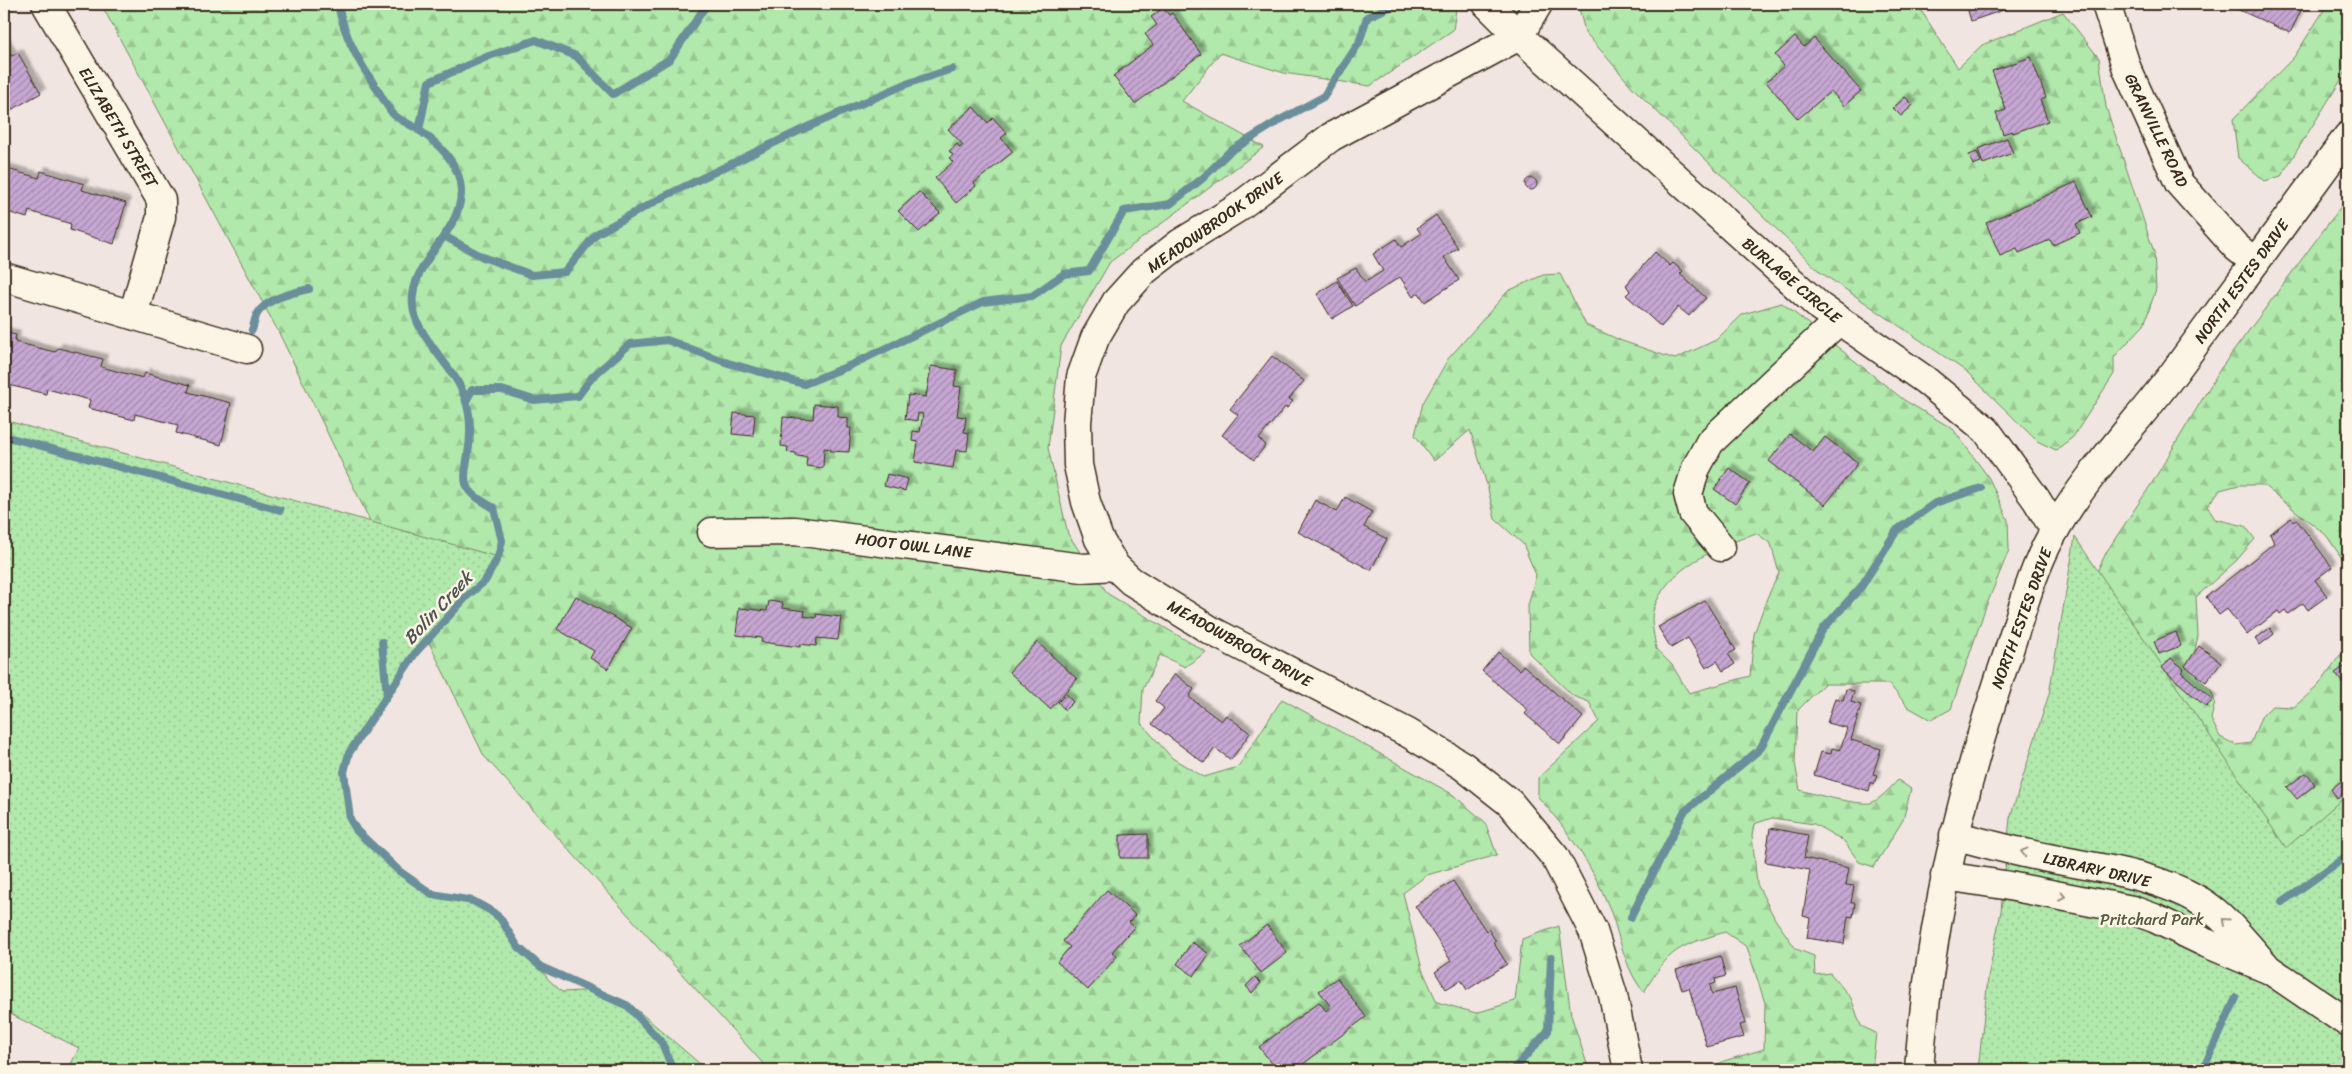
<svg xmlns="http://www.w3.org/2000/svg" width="2352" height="1074" font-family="Sriracha,sans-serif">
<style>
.forest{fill:url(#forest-firs);stroke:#768964;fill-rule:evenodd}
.park{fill:url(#park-dots);stroke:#768964}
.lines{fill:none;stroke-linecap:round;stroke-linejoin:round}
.stream{stroke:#6b8e9a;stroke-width:8}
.building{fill:url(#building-hatch);stroke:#3b2a1e;filter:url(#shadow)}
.minor-casing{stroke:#3b2a1e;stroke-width:31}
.major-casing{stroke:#3b2a1e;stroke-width:31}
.minor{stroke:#fcf5e5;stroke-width:28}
.major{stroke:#fcf5e5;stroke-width:28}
.oneway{stroke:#9c9082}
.labels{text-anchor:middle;stroke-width:5;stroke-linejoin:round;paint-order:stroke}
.street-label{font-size:16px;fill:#3b2a1e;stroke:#fcf5e5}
.park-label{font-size:16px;fill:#585a41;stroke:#fcf5e5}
.water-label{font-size:18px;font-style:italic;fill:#4f5452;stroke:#fcf5e5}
</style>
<defs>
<pattern id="forest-firs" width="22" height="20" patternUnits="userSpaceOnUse" patternTransform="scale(1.25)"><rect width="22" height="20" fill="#b1e8ab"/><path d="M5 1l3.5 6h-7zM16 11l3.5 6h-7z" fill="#99c793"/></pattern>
<pattern id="park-dots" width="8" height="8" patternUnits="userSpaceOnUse" patternTransform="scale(1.25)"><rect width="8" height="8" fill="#b1e8ab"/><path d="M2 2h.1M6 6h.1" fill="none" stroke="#99c793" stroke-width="1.8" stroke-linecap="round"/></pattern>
<pattern id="building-hatch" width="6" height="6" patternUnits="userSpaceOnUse" patternTransform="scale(1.25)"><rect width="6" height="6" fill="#c6a7d3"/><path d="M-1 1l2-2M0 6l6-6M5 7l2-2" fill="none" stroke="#a288ab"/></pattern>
<filter id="shadow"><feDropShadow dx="4.5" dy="-4.5" stdDeviation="1" flood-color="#0004"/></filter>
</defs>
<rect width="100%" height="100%" fill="#f1e5e1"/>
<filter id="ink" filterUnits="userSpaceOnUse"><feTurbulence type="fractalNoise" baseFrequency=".02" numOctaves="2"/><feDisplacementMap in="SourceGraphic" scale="10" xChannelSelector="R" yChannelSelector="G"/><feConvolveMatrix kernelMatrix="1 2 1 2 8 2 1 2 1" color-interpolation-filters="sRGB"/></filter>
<g filter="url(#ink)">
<g class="forest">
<path d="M101,4H1451L1456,9L1453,30L1370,86L1284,73L1220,53L1182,101L1264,147L1110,262L1061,346L1048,448L1068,534L1108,594L1206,652L1185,667L1160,655L1143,689L1141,723L1172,758L1204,777L1238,767L1282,699L1452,794L1485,822L1497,855L1427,875L1403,893L1422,969L1437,1002L1476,1013L1515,1001L1522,939L1559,926L1571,1015L1589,1070H1544L1542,1068L1523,1070H769L484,756L279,333Z"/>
<path d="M1578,4H1917L1958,68L1982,45L2063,12L2099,58L2106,107L2154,252L2156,289L2144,325L2114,357V374L2073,437L2056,450L2037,441L1967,372L1820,272L1633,88L1585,32Z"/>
<path d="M2328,4H2348V69L2281,176L2265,181L2238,158L2233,119L2294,57Z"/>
<path d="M2348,197V567L2326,535L2263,485H2239L2220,490L2207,506L2215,519L2245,526L2255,539L2237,560L2196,597L2198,636L2192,664L2199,679L2211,690L2215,702L2211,719L2220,737L2236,745L2251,743L2261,717L2272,706L2294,707L2318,686L2340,655L2348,654V964L2083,600L2107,551L2152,483L2221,368Z"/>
<path d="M1560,274L1586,325L1622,341L1675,359L1716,340L1743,314L1782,303L1904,400L1953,429L1989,478L2008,520L2009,550L1985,609L1951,709L1931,720L1908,707L1889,684H1824L1797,711L1795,763L1800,790C1812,794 1859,805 1870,803C1880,800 1890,788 1898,780L1911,789L1903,820L1874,867L1859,862L1844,841L1814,824L1772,818L1754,824L1752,835L1757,884L1775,919L1796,949L1814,956L1815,975L1830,973L1851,998L1861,1026L1876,1033L1872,1070H1705L1724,1061L1764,1049L1765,1003L1747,947L1725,932C1677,947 1670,948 1644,992C1624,969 1620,935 1609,907C1592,865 1568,830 1538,797V778L1599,721L1589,702L1573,696L1529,653L1528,606L1536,575L1523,544L1495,519L1487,485L1470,430L1434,461L1415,435L1423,403L1448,359L1508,291L1543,275ZM1756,533L1771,544L1779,573L1767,598L1754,634L1750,676L1689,693L1672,665L1656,649C1655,638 1650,621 1653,611C1666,567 1717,548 1756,533Z"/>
</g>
<g class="park">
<path d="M4,420L498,557L485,581L467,596L416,652L349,753L344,772L350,819L357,831L399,871L432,894L473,901L491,911L500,918L518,947L541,967L547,978L562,992L600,990L628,1002L707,1070H68L79,1048L4,1011Z"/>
<path d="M2075,537L2286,848L2348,794V1070H1978L1988,978L2001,911L2010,818L2049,694Z"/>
</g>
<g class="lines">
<g class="stream">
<path d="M338,4C344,37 360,64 379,92C383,99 388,108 393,114C399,120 409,124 416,128C438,143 462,164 461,194C459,233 417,257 413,295C408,333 454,363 465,398C471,415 471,436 468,454C467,463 463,475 466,484C471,496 484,502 494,508L502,541L498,557L485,581L467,596L416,652L349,753L344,772L350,819L357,831L399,871L432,894L473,901L491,911L500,918L518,947L541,967L628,1006L662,1043L673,1070"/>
<path d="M419,130L429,82L489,56L536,40L576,56L613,94L670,59L707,4"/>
<path d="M444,236L483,257L532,275L565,272L596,234L665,196L803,129L906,84L952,69"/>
<path d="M252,330C254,325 255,318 257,314C267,298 292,293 309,289"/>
<path d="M466,401L472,390H502L534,400L578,396L592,377L630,344L667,340L728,363L804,384L851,365L983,302L1032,296L1064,274L1089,271L1124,211L1170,204L1203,178L1229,152L1280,120L1323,97L1359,43L1367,17L1396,4"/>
<path d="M4,436L280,510"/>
<path d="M382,642L387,695"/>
<path d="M2282,902L2348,855"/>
<path d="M1631,917L1684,812L1760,749L1823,629L1861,587L1897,530L1935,503L1981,488"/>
<path d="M1513,1070L1548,1031L1551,958"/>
<path d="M2206,1070L2205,1065L2236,998"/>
</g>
</g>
<g class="building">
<path d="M1966,4H2008L2009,8L1971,21Z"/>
<path d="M2226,4H2304L2290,33Z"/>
<path d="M1163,8L1169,15L1172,13L1201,54L1135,104L1113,76L1153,45L1145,34L1157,25L1151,17Z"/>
<path d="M1795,37L1804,47L1814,38L1861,91L1844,106L1831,91L1798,119L1766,82L1784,66L1775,55Z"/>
<path d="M4,41L12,56L18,53L41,93L4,114Z"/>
<path d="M2031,57L2046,98L2040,100L2048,121L2013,133L2012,131L2003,134L1996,113L2006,110L1992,71Z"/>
<path d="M1905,97L1913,105L1901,116L1893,108Z"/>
<path d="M973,107L988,123L993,118L1007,133L1001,138L1013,152L974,183L976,186L956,203L935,178L953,162L949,158L953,155L949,151L957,144L960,148L963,145L948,129Z"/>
<path d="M2007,138L2013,153L1983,164L1978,149Z"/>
<path d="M1977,152L1981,162L1973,165L1969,155Z"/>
<path d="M4,168L39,178L41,171L84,184L82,190L126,203L114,244L70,230L71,224L29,211L27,218L4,211Z"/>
<circle cx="1531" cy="184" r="6"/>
<path d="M2076,182L2092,217L2076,224L2080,233L2053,245L2050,240L2019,253L2017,249L2000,256L1986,223Z"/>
<path d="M919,192L940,213L919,232L898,211Z"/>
<path d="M1436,215L1458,248L1444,257L1459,280L1425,302L1419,293L1413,297L1400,277L1355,306L1337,278L1356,268L1365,282L1383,271L1373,254L1396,239L1401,247L1421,234L1417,228Z"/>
<path d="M1655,252L1670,266L1673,263L1683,271L1680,274L1706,298L1689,316L1678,307L1661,327L1626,295L1630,291L1626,285Z"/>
<path d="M1337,281L1353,306L1332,319L1317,294Z"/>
<path d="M4,332L16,335L15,342L55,352L58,348L103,359L101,367L143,378L145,373L190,385L188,392L231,403L221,445L176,433L178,425L135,414L134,420L88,408L90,400L47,389L46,394L4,384Z"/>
<path d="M1272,356L1304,381L1289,399L1293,401L1287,408L1285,407L1259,439L1266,445L1254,460L1222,435L1238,415L1230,409Z"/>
<path d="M931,366L957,370L954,386L961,387L957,416L966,417L964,432L969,433L967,451L956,450L953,468L915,462L918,442L912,441L913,431L920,432L923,414L918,413L917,421L905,419L908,395L926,397Z"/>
<path d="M814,404L838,406V417L848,418V428H851L849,452L830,451L831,449L824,448L823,468L806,466L807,457L796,456V453L787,452L788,447L781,446L783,417L813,419Z"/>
<path d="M734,413L755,415L753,436L732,434Z"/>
<path d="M1790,434L1813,452L1825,437L1858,463L1825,505L1769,461Z"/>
<path d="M1729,468L1750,483L1735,504L1714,489Z"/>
<path d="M887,474L908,479L905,491L884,486Z"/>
<path d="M1345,497L1372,512L1364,527L1387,539L1371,570L1298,532L1315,500L1337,512Z"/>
<path d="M2291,518L2293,521L2296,519L2332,567L2315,580L2327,596L2308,610L2303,603L2288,614L2285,610L2280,614L2278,611L2247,635L2227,609L2219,615L2206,597L2274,543L2270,534Z"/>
<path d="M576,596L632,628L608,669L590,658L594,651L557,629Z"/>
<path d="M769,601L783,603L782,608L805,611L804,616L816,618V614L841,617L838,640L817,638L816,646L800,644V647L761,642L762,638L736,635L739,608L767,611Z"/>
<path d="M1705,601L1736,650L1728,654L1735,664L1723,671L1717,661L1706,668L1688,638L1671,648L1658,627Z"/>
<path d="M2270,628L2274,634L2260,645L2255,639Z"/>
<path d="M2176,632L2181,646L2159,654L2154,641Z"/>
<path d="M1037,642L1077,679L1050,709L1009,672Z"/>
<path d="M2199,646L2221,662L2206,682L2185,666Z"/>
<path d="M1498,652L1519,670L1523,665L1583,717L1560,744L1525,714L1528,710L1482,671Z"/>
<path d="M2171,658L2184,669L2181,672L2213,700L2206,707L2162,668Z"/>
<path d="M2344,667L2348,673V682L2344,685L2335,673Z"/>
<path d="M1175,674L1194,689L1189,697L1221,721L1226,715L1250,733L1231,760L1215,748L1204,763L1152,724L1164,708L1155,701Z"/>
<path d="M1846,689L1854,691L1851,702L1861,705L1851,740L1881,749L1873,774L1877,775L1874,784L1871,782L1869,791L1814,775L1821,752L1831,754L1832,748L1840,750L1847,728L1827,723L1835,698L1843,700Z"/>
<path d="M1066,694L1073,702L1065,710L1058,702Z"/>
<path d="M2306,773L2315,785L2297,799L2287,787Z"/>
<path d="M2348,776V791L2337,799L2331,789Z"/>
<path d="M1770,828L1808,835L1804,858L1849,868L1846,885L1854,886L1851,903H1855L1853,917L1848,916L1844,944L1807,938L1810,918L1803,916L1810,870L1765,862Z"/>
<path d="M1148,834V858H1120V835Z"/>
<path d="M1453,881L1486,931L1488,929L1496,941L1493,942L1507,964L1467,990L1461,980L1446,989L1435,972L1451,961L1415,906Z"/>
<path d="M1107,890L1135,915L1129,922L1134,927L1112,952L1117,956L1088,990L1057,962L1070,947L1063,941Z"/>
<path d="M1267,925L1287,953L1261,973L1240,946Z"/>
<path d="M1192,942L1209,954L1194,976L1177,964Z"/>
<path d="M1720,956L1726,976L1715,979L1716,983L1710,985L1712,994L1735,988L1746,1023L1740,1025L1744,1037L1707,1047L1689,988L1682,990L1676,970Z"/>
<path d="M1255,977L1261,983L1252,993L1246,986Z"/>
<path d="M1337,978L1366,1017L1295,1070H1277L1259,1047L1319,1002L1326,1011L1331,1007L1319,991Z"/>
</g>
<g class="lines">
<g class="minor-casing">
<g id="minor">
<path d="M46,4L161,200V217L133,315"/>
<path d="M1487,4L1519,36L1820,307L1925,380L1986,430L2036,499L2055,530"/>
<path d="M1538,4L1519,36L1331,137L1236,209L1179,244L1144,271L1116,302L1095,338L1081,377L1077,423L1078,465L1086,502L1099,539L1115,566L1131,581L1210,630L1408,733L1463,766L1510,803L1555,857L1593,931L1613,995L1628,1070"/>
<path d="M2106,4L2127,69L2179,183L2236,247L2255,262"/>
<path d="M4,277L247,349"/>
<path d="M712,532L795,531L1083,568L1115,566"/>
<path d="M1721,547L1693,513L1688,494L1696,468L1710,442L1839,320"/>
<path d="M1954,835C1983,843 2013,851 2043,857C2096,868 2152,873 2200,901C2226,917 2245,943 2265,965"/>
<path d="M1945,876L2004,885L2132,910L2154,918L2206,943L2270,970L2348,1023"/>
</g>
</g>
<g class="major-casing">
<path id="major" d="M1919,1070C1929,927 1961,789 2008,653C2021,614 2032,571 2052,535C2084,477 2133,427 2173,374C2232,295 2289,215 2348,136"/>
</g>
<use href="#minor" class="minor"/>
<use href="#major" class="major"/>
</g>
<defs><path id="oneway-chevron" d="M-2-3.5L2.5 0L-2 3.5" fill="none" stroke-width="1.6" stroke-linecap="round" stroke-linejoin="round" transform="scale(1.25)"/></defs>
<g class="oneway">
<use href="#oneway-chevron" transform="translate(2024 852) rotate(-166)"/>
<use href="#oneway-chevron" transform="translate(2062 896) rotate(11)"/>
<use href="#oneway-chevron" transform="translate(2225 921) rotate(-138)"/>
</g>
</g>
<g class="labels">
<g class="street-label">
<text transform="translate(119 127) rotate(59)" y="6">ELIZABETH STREET</text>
<text transform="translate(2157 130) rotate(64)" y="6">GRANVILLE ROAD</text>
<text transform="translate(1215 222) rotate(-35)" y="6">MEADOWBROOK DRIVE</text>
<text transform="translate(1792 280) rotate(40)" y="6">BURLAGE CIRCLE</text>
<text transform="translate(2241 281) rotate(-54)" y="6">NORTH ESTES DRIVE</text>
<text transform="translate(914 545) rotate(7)" y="6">HOOT OWL LANE</text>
<text transform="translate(2021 618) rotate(-70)" y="6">NORTH ESTES DRIVE</text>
<text transform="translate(1240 643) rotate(29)" y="6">MEADOWBROOK DRIVE</text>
<text transform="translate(2097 869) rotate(13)" y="6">LIBRARY DRIVE</text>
</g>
<g class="park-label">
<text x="2152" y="925">Pritchard Park</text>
</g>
<g class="water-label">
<text transform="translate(438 608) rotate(-47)" y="6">Bolin Creek</text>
</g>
</g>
<rect width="2352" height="1074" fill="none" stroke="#fcf5e5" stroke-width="20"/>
<rect x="10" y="10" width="2332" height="1054" fill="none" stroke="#3b2a1e" stroke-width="2" filter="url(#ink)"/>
</svg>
